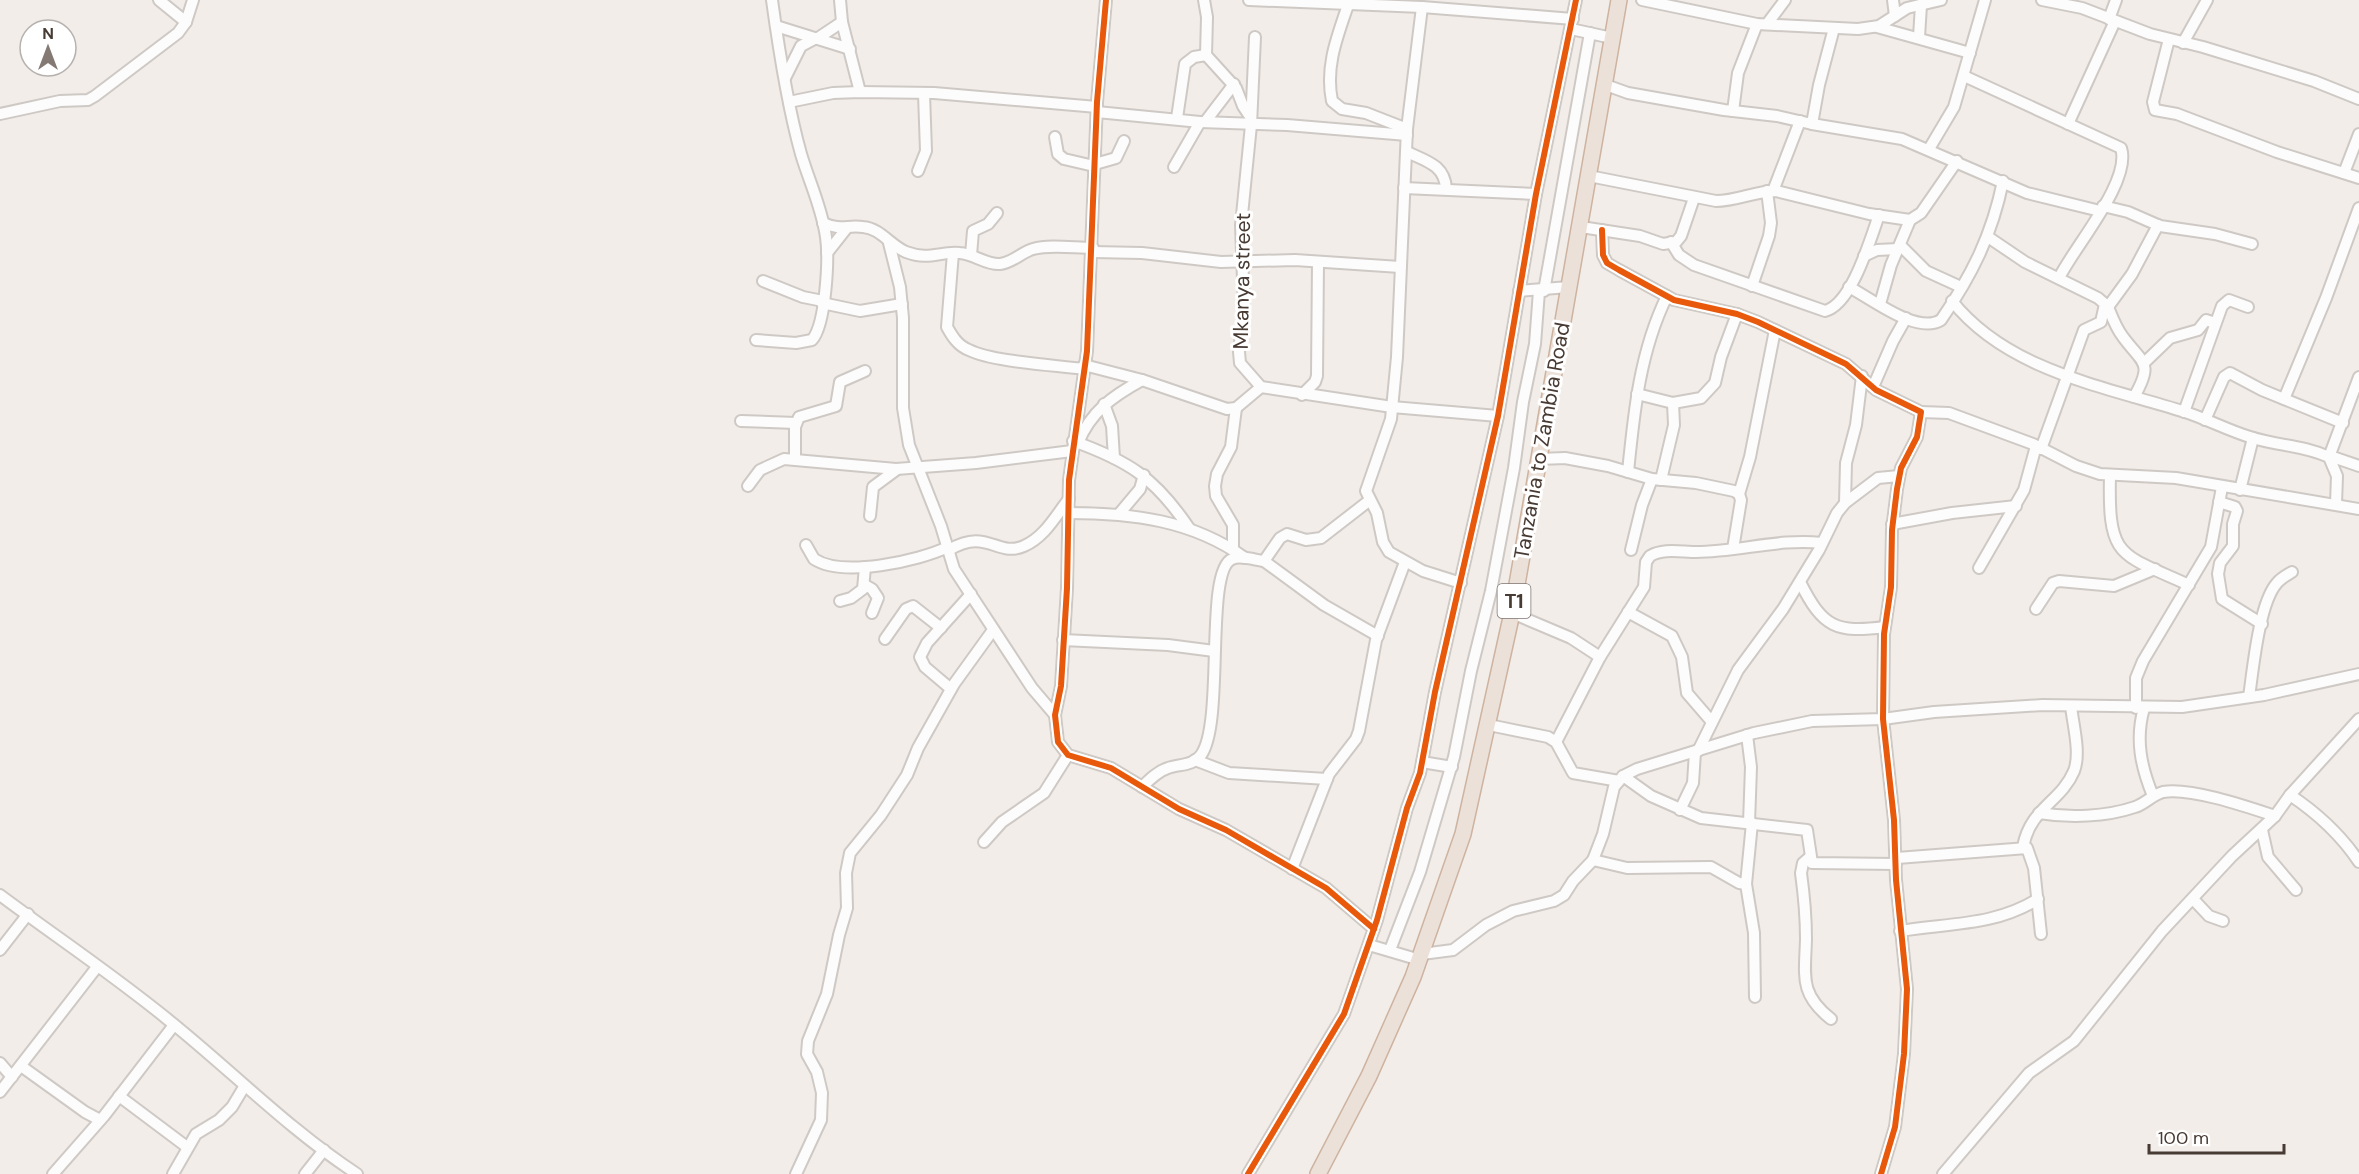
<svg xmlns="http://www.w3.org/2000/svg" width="2359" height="1174" font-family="'DM Sans',sans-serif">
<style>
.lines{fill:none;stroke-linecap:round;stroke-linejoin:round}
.minor-casing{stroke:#cec9c4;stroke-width:14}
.highway-casing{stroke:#cdb3a0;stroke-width:18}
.minor{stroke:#fdfcfc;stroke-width:10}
.highway{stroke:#ece1d9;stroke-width:15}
.cycleway-casing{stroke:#fff;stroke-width:10}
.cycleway{stroke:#e8590c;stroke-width:6}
.labels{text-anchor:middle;stroke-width:6;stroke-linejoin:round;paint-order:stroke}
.shield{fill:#fff;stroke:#7f7671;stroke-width:1.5}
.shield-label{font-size:20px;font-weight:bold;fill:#483b34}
.street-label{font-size:21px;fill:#483b34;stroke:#fff}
</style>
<rect width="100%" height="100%" fill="#f2ede8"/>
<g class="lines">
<g class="minor-casing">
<g id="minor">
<path d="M159,0L186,22"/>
<path d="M840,0L842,22L860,92"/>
<path d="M1106,0L1097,102L1087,351L1069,480L1067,588L1061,686L1055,715L1058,742L1068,755L1111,768L1179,809L1226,830L1326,888L1374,929"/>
<path d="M1204,0L1207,17L1206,55L1236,88L1243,106L1251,118"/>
<path d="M1249,0L1422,7L1573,19"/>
<path d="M1642,0L1757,24L1858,29L1879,26L1907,8L1941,0"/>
<path d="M1893,0L1895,16"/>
<path d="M2042,0L2082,8L2150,34L2203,47L2314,81L2359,99"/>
<path d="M1348,5C1337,37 1325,67 1332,101L1342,109L1366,113L1407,129"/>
<path d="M1422,7L1407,129L1397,357L1391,419L1366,491L1377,513L1383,542L1389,552L1423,571L1461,583"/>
<path d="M2109,19L2116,0"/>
<path d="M1767,24L1785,0"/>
<path d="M776,26L850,49"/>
<path d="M1877,27L1970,53"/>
<path d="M1571,29L1612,38"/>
<path d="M1255,37L1251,125L1241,225L1244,307L1239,352L1240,363L1261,387L1392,407L1498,416"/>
<path d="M1919,37L1921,5"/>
<path d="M818,38L842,22"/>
<path d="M2169,39L2153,102L2155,110L2177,114L2277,152L2359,178"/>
<path d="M2183,43L2207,0"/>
<path d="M1964,76L2121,148C2132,181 2074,247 2059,278"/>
<path d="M785,78L801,46L816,38"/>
<path d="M1603,84L1628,93L1724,110L1777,116L1812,124L1902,139L2027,193L2100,211"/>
<path d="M789,102L833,93L860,92L934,93L1097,107"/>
<path d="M1733,111L1738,73L1757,24"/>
<path d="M1097,112L1200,122L1287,125L1407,135"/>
<path d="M0,114L60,101L88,100L95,96L178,33L186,22L193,0"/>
<path d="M1177,118L1185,64L1194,57L1206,55"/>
<path d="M1205,122L1234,84"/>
<path d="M1812,124L1819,85L1834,28"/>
<path d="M2068,124L2115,21"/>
<path d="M1055,137L1058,154L1064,159L1094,166"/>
<path d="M1929,149L1954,107L1985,0"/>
<path d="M1407,152C1426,161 1445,165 1446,189"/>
<path d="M1095,164L1116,158L1124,141"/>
<path d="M1174,167L1200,122"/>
<path d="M918,171L926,151L924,94"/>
<path d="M2344,173L2359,134"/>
<path d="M1589,176L1716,201C1737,201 1755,191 1776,191L1869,214L1910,220L1921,213L1957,161"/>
<path d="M1404,188L1536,194"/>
<path d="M1773,191L1800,121"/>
<path d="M2103,206L2128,212L2160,226L2215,234L2252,244"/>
<path d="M823,223C841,231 846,225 863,227C880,228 891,246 906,252C930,261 939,251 960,253C974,254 986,265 1000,264C1012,263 1022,252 1033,249C1050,244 1074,248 1093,248"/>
<path d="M1581,227L1640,236L1663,244L1676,242L1681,236L1694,198"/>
<path d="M1602,230L1603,255L1607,263L1619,270L1674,300L1737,314L1758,322L1846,364L1876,390L1921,412L1917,437L1901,468L1897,489L1892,530L1891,587L1884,634L1883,719L1894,820L1896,880L1907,989L1904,1054L1895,1127L1881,1174"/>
<path d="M1988,237L2025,262L2098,298L2105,304L2101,322L2084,330L2041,449"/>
<path d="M1671,242L1679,255L1694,265L1825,311C1852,304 1870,240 1879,215"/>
<path d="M889,243L900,287L903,318V408L909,445L941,526L954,569L1032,688L1055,715"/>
<path d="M1900,245L1926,271L1961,287"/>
<path d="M1093,252L1142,253L1221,262L1295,260L1400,267"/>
<path d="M827,253L846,229"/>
<path d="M953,253L947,327C952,336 958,346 969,350C993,362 1054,365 1084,369"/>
<path d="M971,255L973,231L988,224L997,213"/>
<path d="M1864,256L1877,250L1898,249"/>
<path d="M763,281L803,297L823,301"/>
<path d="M1752,286L1769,236L1771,223L1767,191"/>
<path d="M1849,287C1872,299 1917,335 1941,320C1972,275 1992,235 2003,181"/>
<path d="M1519,291L1569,287"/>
<path d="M1544,291L1590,33"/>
<path d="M1952,301C2007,370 2102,386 2182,411C2205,418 2227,430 2250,437C2277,446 2303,445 2329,457L2337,476L2336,504"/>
<path d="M822,303L860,311L902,304"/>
<path d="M1880,304L1891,265L1910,220"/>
<path d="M2108,307C2112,317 2116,328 2123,337C2143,364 2154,362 2134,397"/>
<path d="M2105,311L2132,274L2158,225"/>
<path d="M756,340L796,343L812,340C826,324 829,258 826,237C822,208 809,181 801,154C787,104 779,51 772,0"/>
<path d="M2144,363L2170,338L2198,330L2206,320L2215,323"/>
<path d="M1084,365L1142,380L1227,409L1236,408L1261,387"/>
<path d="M1873,387L1893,341L1906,318"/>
<path d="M1637,394L1673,403L1701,398L1715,383L1721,357L1737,314"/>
<path d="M1302,395L1315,382L1317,376L1318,262"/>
<path d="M2284,399L2326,298L2359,208"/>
<path d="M1104,404L1112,426L1114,458"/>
<path d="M1921,412L1949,413L2033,444L2076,466L2100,474L2176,478L2359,509"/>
<path d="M2184,412L2222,306L2229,300L2248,307"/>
<path d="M2205,420L2224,377L2230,373L2262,390L2343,423"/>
<path d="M741,421L796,423"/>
<path d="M1073,441C1129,461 1155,478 1189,528"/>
<path d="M1078,443C1091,411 1113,396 1142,380"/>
<path d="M2330,456L2359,466"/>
<path d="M2329,457L2359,377"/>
<path d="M795,458V427L799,417L836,406L840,382L865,371"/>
<path d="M1539,459L1565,458L1608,466L1652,479L1696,483L1734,491L1739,494L1741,500L1733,549"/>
<path d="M1628,472C1634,411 1640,351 1667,296"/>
<path d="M2110,476C2108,559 2119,553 2189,585"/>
<path d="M1661,480L1674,425L1673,403"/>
<path d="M748,486L760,470L784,459L896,469L976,463L1072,451"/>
<path d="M2240,490L2253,438"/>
<path d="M1739,494L1750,457L1775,330"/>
<path d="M2219,502L2235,507L2237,511L2233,524V546L2220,563L2218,574L2222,599L2262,624"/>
<path d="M1845,503L1846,463L1856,425L1862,376"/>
<path d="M1068,513C1132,513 1192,520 1245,558"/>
<path d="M1119,514L1140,489L1144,475"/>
<path d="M870,516L873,487L896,470"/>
<path d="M1892,524L1952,513L2016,506"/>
<path d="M806,545L814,559C843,578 918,561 948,547"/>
<path d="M949,550C987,527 997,558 1024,546C1045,537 1056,515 1069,499"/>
<path d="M1233,550V525L1216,496L1215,486L1217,474L1231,447L1236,408"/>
<path d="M1631,550L1642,505L1652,479"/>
<path d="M1264,561L1324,605L1378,636"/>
<path d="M1979,568L2024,490L2036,446"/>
<path d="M1800,582C1823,628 1836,633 1885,627"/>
<path d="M865,585L872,589L878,598L872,613"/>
<path d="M840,601L851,598L863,589L865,567"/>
<path d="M2036,609L2053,583L2059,581L2114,586L2155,569"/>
<path d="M1628,612L1672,636L1682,657L1687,693L1712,722"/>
<path d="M1512,613L1571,638L1600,657"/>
<path d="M885,639L906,609L913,606L941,628"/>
<path d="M1063,640L1168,645L1214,651"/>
<path d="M951,689L925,667L920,657L927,643L971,594"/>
<path d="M2249,697C2253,669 2259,603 2277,583C2281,578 2287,575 2292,572"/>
<path d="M2136,708V678L2143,661L2211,547L2222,487"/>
<path d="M2144,708C2135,739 2141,767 2153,796"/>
<path d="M1489,725L1548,737L1556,742L1573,773L1619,781"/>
<path d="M1747,735L1751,767L1749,823"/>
<path d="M1556,742L1600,657L1644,587L1646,562L1650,556C1663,548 1681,552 1696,552C1739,552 1780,538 1822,543"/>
<path d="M1698,751L1738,670L1783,609L1819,550L1837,513L1845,503L1878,478L1899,476"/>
<path d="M1195,760L1229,773L1327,779"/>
<path d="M1422,762L1452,767"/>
<path d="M1623,776L1651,796L1701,818L1807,830L1812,863L1896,864"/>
<path d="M1142,787C1149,780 1158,771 1168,768C1179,764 1193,766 1201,755C1225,722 1204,571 1232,559C1240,555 1255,560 1264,561L1280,538L1287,534L1306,540L1321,538L1370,500"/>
<path d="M2290,795C2317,813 2341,835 2359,862"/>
<path d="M1680,810L1693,783L1695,752"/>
<path d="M2039,813C2069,818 2106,817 2135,807C2145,804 2152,795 2163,792C2190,787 2248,807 2275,816"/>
<path d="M2262,830L2268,857L2296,890"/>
<path d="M984,842L1002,822L1044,793L1068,755"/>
<path d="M2023,847C2030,808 2061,802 2074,771C2081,753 2073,725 2071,706"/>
<path d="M1810,857L1803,863L1801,873C1804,895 1806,917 1806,939C1805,976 1799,994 1831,1019"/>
<path d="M1897,858L2027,848L2034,868L2041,934"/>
<path d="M1593,860L1627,868L1711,867L1739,883L1746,884L1752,823"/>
<path d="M1292,869L1329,774L1356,739L1359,731L1376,640L1405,562"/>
<path d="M1746,884L1754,933L1755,997"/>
<path d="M0,895C55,936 112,974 166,1018C230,1069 288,1129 357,1174"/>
<path d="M2193,899L2209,916L2223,921"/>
<path d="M1900,931C1949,923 1995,926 2038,899"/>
<path d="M1369,945L1420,960"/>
<path d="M0,950L28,914"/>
<path d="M1390,950L1420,872L1454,757L1471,671L1491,591L1514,468L1523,402L1535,344L1539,291"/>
<path d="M1422,954L1453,950L1486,925L1513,911L1554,901L1564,895L1573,881L1593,860L1603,834L1614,787L1623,776L1637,769L1754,733L1812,721L1883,719L1934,712L2042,705L2182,707L2264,695L2359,674"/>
<path d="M0,1063L12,1077"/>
<path d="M21,1066L85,1112L100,1120"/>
<path d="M0,1092L97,967"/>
<path d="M119,1096L187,1147"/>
<path d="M53,1174L104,1116L174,1025"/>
<path d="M173,1174L196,1134L219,1120L232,1107L244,1087"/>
<path d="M305,1174L324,1150"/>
<path d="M796,1174L821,1120L822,1093L817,1072L807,1054L808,1041L827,994L839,935L847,908L846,873L850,853L881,815L907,775L918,748L954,684L993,630"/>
<path d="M1248,1174L1344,1014L1377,920L1407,808L1420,773L1435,692L1498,416L1536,194L1576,0"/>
<path d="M1943,1174L2029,1073L2074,1041L2162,931L2232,856L2275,816L2290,795L2359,719"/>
</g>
</g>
<g class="highway-casing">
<path id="highway" d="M1318,1174L1369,1076L1413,977L1463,834L1512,613L1619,0"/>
</g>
<use href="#minor" class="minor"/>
<use href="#highway" class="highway"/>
<g class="cycleway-casing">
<g id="cycleway">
<path d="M1106,0L1097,102L1087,351L1069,480L1067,588L1061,686L1055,715L1058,742L1068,755L1111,768L1179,809L1226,830L1326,888L1374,929"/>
<path d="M1602,230L1603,255L1607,263L1619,270L1674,300L1737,314L1758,322L1846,364L1876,390L1921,412L1917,437L1901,468L1897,489L1892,530L1891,587L1884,634L1883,719L1894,820L1896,880L1907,989L1904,1054L1895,1127L1881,1174"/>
<path d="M1248,1174L1344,1014L1377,920L1407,808L1420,773L1435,692L1498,416L1536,194L1576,0"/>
</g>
</g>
<use href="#cycleway" class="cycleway"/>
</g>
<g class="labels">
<rect class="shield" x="1497.5" y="584" width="33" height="34" rx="4.5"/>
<g class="shield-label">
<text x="1514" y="608">T1</text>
</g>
<g class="street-label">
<text transform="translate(1242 281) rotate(-89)" y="7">Mkanya street</text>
<text transform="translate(1542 441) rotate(-80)" y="7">Tanzania to Zambia Road</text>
</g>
</g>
<g transform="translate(48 48)"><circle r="28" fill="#ffffff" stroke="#b6b1ae" stroke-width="1.5"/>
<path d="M0-4.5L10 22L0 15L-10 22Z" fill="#847973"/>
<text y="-9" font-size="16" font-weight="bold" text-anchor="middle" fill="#483b34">N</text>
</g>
<path d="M2149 1144v9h135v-9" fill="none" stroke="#483b34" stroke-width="3"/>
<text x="2158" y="1144" font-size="18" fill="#483b34" stroke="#ffffff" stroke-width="4.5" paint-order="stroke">100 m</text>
</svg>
